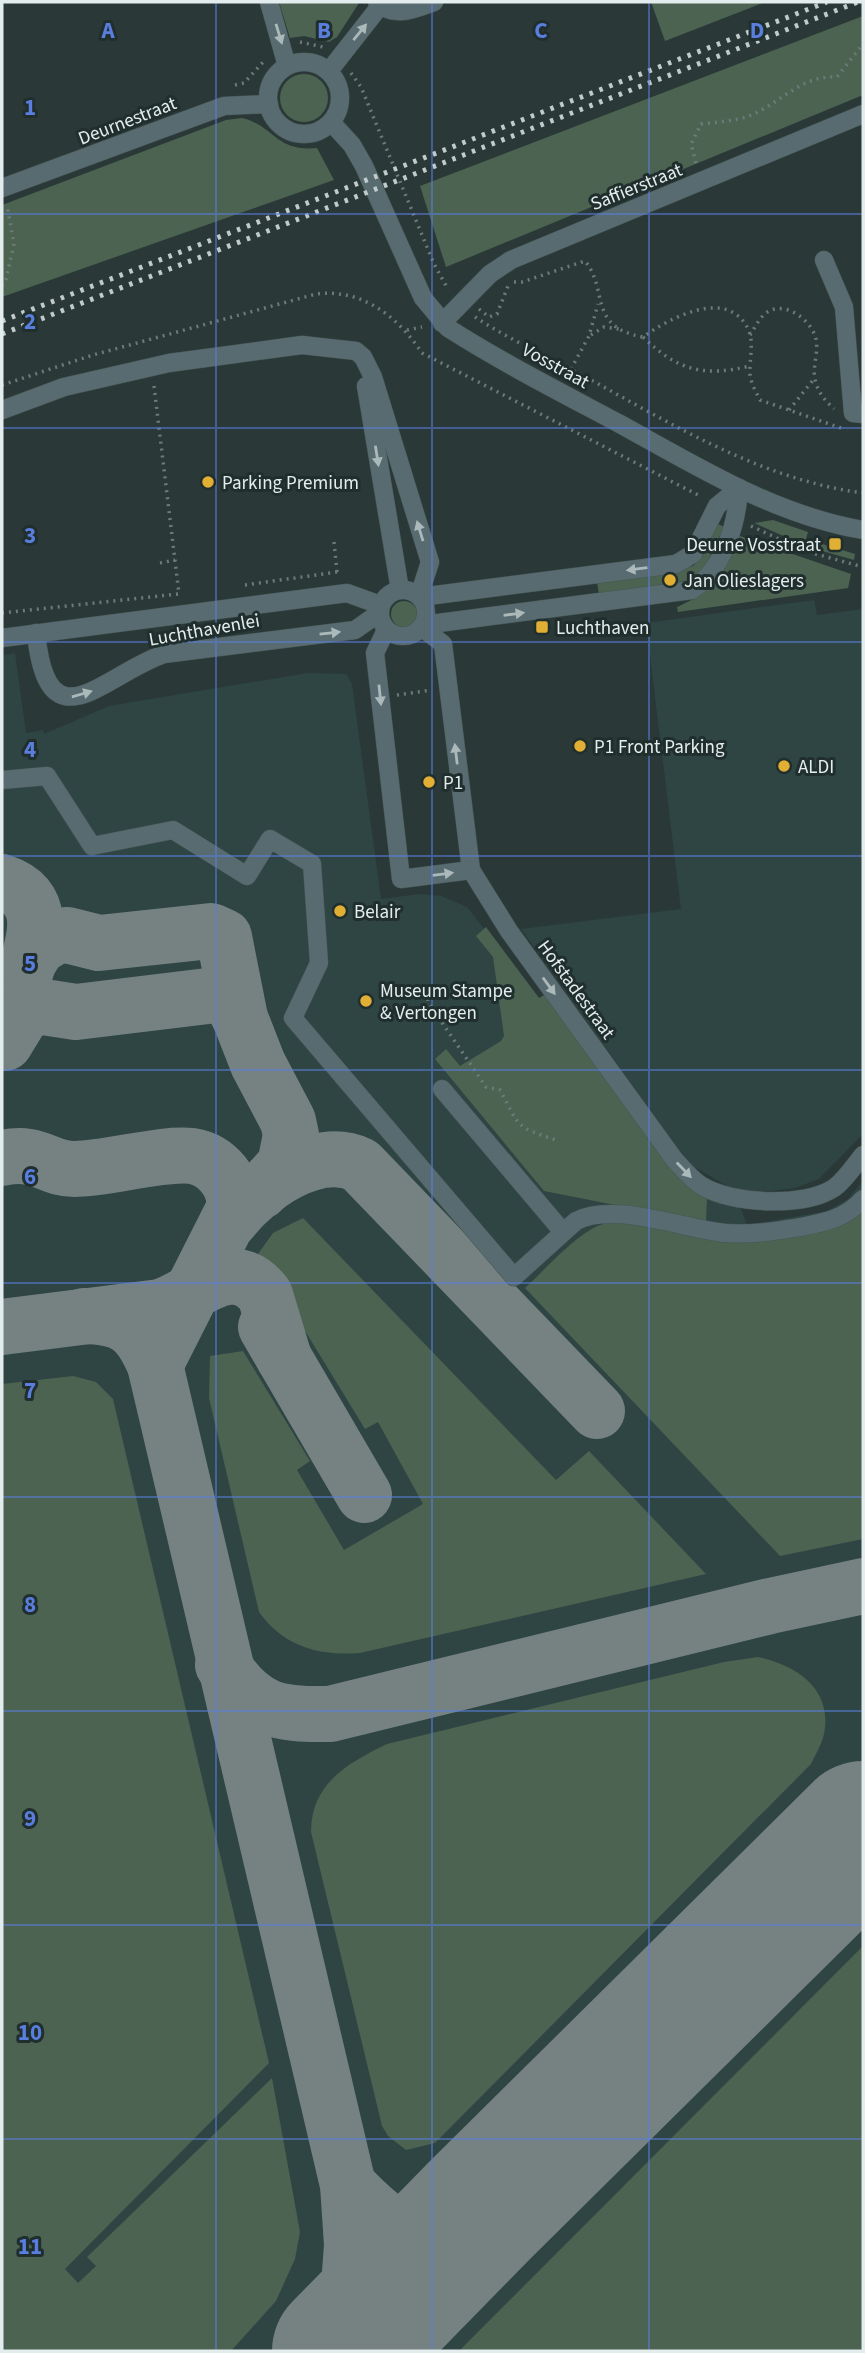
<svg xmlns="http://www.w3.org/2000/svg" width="865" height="2353" font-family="'Source Sans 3',sans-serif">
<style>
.built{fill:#2e4544}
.green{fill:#4b6350}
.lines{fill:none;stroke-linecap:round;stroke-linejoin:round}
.taxiway{stroke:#768282;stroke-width:56}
.runway{stroke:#768282;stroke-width:140}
.minor-casing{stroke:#485655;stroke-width:19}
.path{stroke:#6d7a7a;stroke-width:3.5;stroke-dasharray:2 5;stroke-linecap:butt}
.minor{stroke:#586b70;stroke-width:18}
.rail{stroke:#c1cbcb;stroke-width:5;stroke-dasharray:3.5 7;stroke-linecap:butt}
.oneway{fill:#acb9bb}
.grid{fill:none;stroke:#597ede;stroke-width:2;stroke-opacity:0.55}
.poi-dot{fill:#e1af34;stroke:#202f2e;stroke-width:2.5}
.labels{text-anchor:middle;stroke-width:6;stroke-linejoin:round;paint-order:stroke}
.street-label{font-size:19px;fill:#e4eded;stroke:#202f2e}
.poi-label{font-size:19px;fill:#e4eded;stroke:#202f2e;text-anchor:start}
.grid-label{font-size:23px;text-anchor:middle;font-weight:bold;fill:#597ede;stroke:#202f2e;stroke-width:6;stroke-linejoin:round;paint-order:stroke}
</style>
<rect width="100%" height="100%" fill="#2a3938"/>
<g class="built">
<path d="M814,600L817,615L863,609V1134L819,1179L795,1188L761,1192L732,1189L688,1163L521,929L681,909L646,623Z"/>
<path d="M15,653L26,733L43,730L44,734L109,706L308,673L346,674L352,684L381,899L420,894L441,896L467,907L539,998L546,994L669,1163L741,1209L747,1225L827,1211L848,1199L863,1181V2351H2V655Z"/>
</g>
<g class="green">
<path d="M279,2H359V3L337,37L329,42L304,36L290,38Z"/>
<path d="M651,2H765L665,41Z"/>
<path d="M863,16V95L446,267L420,186Z"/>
<circle cx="304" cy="98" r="24"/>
<path d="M242,118C275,126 275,152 317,148L334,180L2,297V205L226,120Z"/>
<path d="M773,520L808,532L806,539L855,554L854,560L808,547L754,523Z"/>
<path d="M718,524L724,527L705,567L692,580L599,595L597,582L693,566L702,557Z"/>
<path d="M740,536L851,574L848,588L678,612L677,607C723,587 715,571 740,536Z"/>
<circle cx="404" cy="614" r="13"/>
<path d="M486,927L539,998L546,994L707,1197L706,1223L544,1191L435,1059L446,1049L460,1066L501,1041L504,1036L493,957L476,936Z"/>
<path d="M863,1208V1539L780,1556L525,1288C545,1270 577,1232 603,1224C631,1215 705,1240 740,1241C784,1243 823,1223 863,1208Z"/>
<path d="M303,1218L556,1480L589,1451L706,1574L360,1653C319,1656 284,1647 259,1612L209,1398L210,1356L243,1351L310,1461L297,1470L344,1550L423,1504L378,1422L365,1429L258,1254L273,1233Z"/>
<path d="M73,1376L96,1382L113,1399L269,2063L65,2269L78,2283L96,2266L87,2257L272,2078L300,2232L295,2259L276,2301L231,2351H2V1384Z"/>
<path d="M758,1657C797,1665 833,1689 824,1734C822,1744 815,1755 811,1764L435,2143L406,2150L388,2136L382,2126L311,1832C311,1783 348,1763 387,1744L724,1662Z"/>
<path d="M863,1946V2351H459Z"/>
</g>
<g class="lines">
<g class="taxiway">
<path d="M2,882C51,898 34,941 24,977"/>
<path d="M28,963L38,947L54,937L67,935L99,943L211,931L224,937L240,1018L258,1064L288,1121L291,1135L285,1165L261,1191"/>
<path d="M5,1043L22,1015L37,1006L76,1012L216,995L231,1001L240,1018"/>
<path d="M2,1158C39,1150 47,1169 74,1169C108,1169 163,1152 192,1156C217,1160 237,1184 234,1209L155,1365"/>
<path d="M230,1221C257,1186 316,1144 360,1165L597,1411"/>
<path d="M84,1316C125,1317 139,1327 155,1365L348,2185L352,2245L349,2286L324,2351"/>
<path d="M2,1327L160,1307C195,1297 231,1252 265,1295L284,1358"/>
<path d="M266,1327L364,1495"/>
<path d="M223,1665C253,1711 278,1715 330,1714L770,1606L863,1586"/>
<path d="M826,1870L854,1847H863"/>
<path d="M348,2185C398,2237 415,2244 480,2210"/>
</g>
<path class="runway" d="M342,2351L480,2210L863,1831"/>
<g class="minor-casing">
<g id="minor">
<path d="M269,2L287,66"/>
<path d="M377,2C394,19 414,9 434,2"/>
<circle cx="304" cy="98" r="36"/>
<path d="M329,71L380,6"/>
<path d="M331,122L352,145L364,166L423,298L448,328C503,363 562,393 620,424C698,467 775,515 863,530"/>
<path d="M2,188L224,106L269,104"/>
<path d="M824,260L844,307L853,413L863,414"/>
<path d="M442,323L490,274L511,260L863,114"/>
<path d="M366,386L400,590"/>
<path d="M2,410L64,387L169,363L302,345L356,351L363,357L373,377L430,562L419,596"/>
<circle cx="403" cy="613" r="23"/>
<path d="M420,597L676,564L693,554L717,506L739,488"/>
<path d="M423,625L692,590C724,568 737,524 739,488"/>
<path d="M421,627L443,644L471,870L509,931L674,1159C683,1169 691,1179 702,1186C732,1204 803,1208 834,1188C845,1180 854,1166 863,1155"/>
<path d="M386,630L375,653L401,879L471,870"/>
<path d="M36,633C48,749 103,675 164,654L355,630L379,613"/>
<path d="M2,638L347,593L380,605"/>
<path d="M2,780L47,776L92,846L173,830L247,876L270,839L312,864L319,963L293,1018L514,1277L576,1221C613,1201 684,1229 725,1233C751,1235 775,1231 801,1227C826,1222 846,1218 863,1199"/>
<path d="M442,1089L563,1232"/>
</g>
</g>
<g class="path">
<path d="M300,42L323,47"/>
<path d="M351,73L361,87L434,264L448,289"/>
<path d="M235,85L244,83L265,60"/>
<path d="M696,163L691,144L701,124C716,122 735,121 749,116C782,103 800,75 837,77L863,44"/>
<path d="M514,282H522L585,261C609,290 587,327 643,337C668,319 729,285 749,331C754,344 749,361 750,375C751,383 756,392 760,400L841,428"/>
<path d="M2,286L6,279L14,244L7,205"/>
<path d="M479,309L489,317L497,314L508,286"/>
<path d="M475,317C512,341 554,360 593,381C678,428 765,480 863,493"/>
<path d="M407,330L422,327"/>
<path d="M591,335L604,327L619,329"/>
<path d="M750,335C755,328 759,318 766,313C785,299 812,321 816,339C819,354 811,369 816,383C819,394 826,401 834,409"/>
<path d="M643,337C678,371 704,377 750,366"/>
<path d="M571,369L589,336L598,304"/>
<path d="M2,385L93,355L316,294C362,288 398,317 422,353L702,497"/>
<path d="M154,386L179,594"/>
<path d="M789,410L814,379"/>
<path d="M751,526L805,551L863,567"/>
<path d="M334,542L337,572"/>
<path d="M160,563L175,560"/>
<path d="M245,585L337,572L338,575"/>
<path d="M2,613L178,594"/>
<path d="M397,695L431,690"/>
<path d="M427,985L428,1002L486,1087L500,1090C520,1127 514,1126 556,1140"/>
</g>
<use href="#minor" class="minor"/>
<g class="rail">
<path d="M2,321L827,2"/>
<path d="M2,334L858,2"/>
</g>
</g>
<defs><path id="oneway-solid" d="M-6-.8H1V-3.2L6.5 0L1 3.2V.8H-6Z" transform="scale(1.75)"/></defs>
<g class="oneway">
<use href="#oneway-solid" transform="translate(360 32) rotate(-51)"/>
<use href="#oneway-solid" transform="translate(279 34) rotate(73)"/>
<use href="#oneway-solid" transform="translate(377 456) rotate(81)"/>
<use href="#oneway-solid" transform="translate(420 531) rotate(-107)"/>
<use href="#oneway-solid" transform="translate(637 569) rotate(173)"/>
<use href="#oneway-solid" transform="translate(514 614) rotate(-7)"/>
<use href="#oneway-solid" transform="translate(330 633) rotate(-6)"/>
<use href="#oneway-solid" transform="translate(82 694) rotate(-16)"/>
<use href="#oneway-solid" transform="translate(380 695) rotate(84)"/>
<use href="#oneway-solid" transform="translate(456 754) rotate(-97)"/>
<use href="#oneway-solid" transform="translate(443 874) rotate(-7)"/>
<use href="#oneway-solid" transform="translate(549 986) rotate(54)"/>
<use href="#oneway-solid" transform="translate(684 1170) rotate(46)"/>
</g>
<path class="grid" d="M216,2V2351M432,2V2351M649,2V2351M2,214H863M2,428H863M2,642H863M2,856H863M2,1070H863M2,1283H863M2,1497H863M2,1711H863M2,1925H863M2,2139H863"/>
<g class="poi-dot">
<circle cx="208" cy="482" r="7"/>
<rect x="828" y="537" width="14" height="14" rx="3.5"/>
<circle cx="670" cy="580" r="7"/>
<rect x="535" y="620" width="14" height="14" rx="3.5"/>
<circle cx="580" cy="746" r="7"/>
<circle cx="784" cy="766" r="7"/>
<circle cx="429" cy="782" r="7"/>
<circle cx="340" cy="911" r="7"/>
<circle cx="366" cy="1001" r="7"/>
</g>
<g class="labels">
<g class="street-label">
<text transform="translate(127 120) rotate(-21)" y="7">Deurnestraat</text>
<text transform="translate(636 186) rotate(-22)" y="7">Saffierstraat</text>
<text transform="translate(556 365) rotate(29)" y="7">Vosstraat</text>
<text transform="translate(204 629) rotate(-10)" y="7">Luchthavenlei</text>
<text transform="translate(577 989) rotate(54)" y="7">Hofstadestraat</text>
</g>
<g class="poi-label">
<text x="222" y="489">Parking Premium</text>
<text x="821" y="551" text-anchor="end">Deurne Vosstraat</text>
<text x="684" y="587">Jan Olieslagers</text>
<text x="556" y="634">Luchthaven</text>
<text x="594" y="753">P1 Front Parking</text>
<text x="798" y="773">ALDI</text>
<text x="443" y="789">P1</text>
<text x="354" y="918">Belair</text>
<text x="380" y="997">Museum Stampe<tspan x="380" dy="22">&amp; Vertongen</tspan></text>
</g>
</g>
<g class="grid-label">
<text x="108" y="38">A</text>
<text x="324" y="38">B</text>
<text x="541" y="38">C</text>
<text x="757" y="38">D</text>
<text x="30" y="115">1</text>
<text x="30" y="329">2</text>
<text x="30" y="543">3</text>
<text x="30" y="757">4</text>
<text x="30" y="971">5</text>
<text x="30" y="1184">6</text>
<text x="30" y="1398">7</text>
<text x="30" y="1612">8</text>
<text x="30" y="1826">9</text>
<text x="30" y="2040">10</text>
<text x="30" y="2254">11</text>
</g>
<rect width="865" height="2353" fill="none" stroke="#e4eded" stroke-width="7"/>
</svg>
